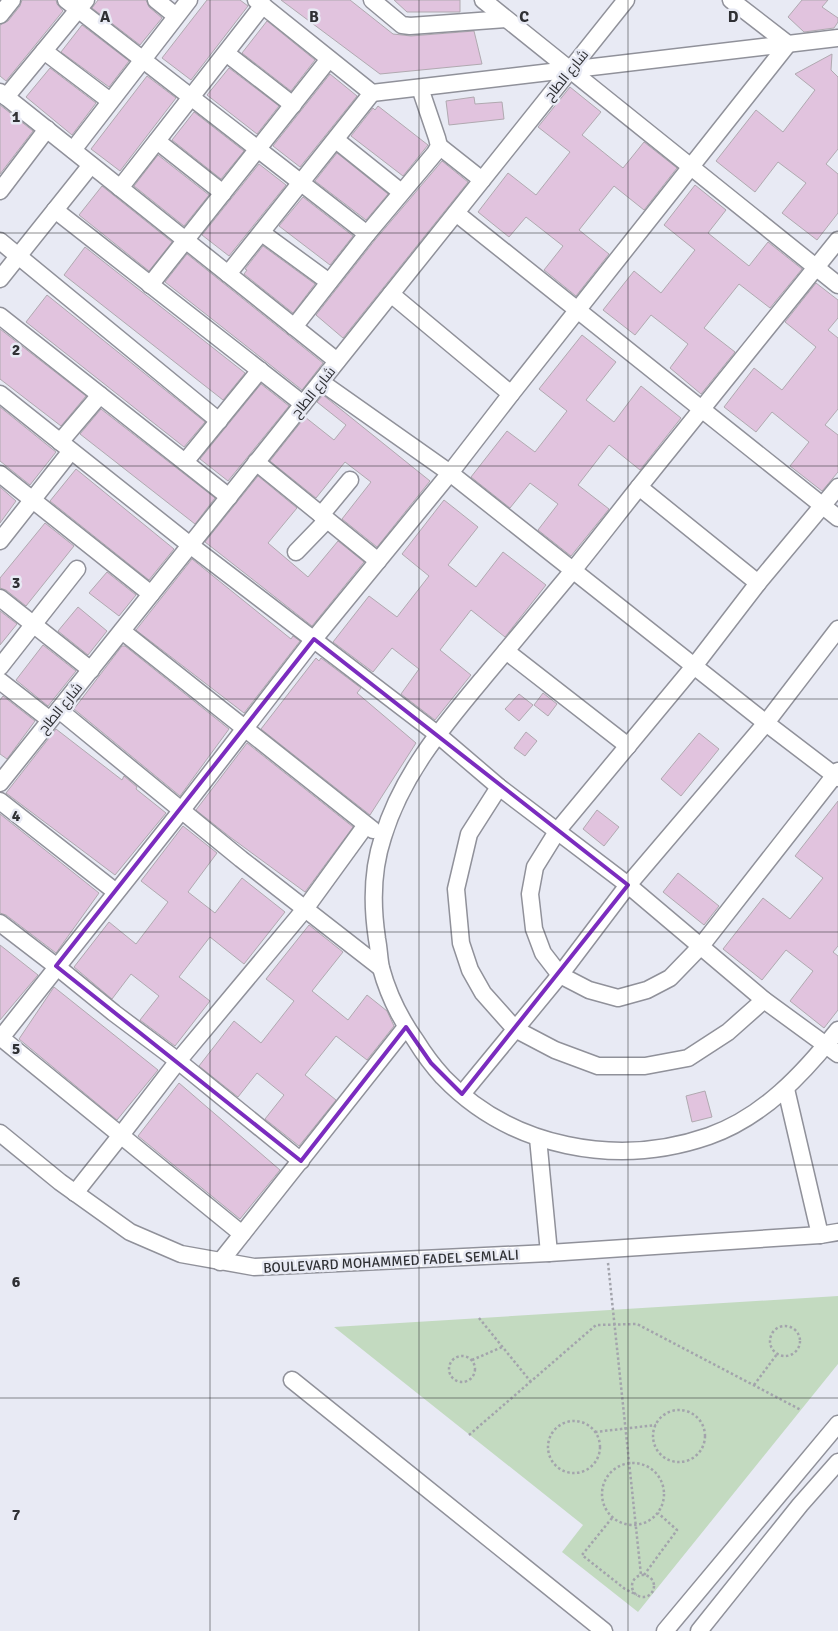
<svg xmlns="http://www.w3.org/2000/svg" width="838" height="1631" font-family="Signika,Cairo,sans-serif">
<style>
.green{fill:#c3dac0}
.building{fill:#e1c3de;stroke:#b0a9b0}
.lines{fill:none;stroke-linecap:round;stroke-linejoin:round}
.minor-casing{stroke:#90919a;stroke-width:19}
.path{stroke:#a3a4ac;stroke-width:2.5;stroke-dasharray:2.5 2.5;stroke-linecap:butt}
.minor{stroke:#fff;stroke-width:16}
.marked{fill:none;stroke:#7b2cbf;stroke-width:4;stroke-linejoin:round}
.grid{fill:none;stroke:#2f3034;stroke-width:1;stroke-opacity:0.55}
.labels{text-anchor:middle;stroke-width:5;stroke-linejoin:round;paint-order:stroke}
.street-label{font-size:14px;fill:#2f3034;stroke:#e8eaf4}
.grid-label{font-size:16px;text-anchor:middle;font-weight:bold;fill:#2f3034;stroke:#e8eaf4;stroke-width:5;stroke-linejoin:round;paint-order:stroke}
</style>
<rect width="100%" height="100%" fill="#e8eaf4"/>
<path class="green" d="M838,1296V1364L638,1612L562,1552L583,1525L334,1327Z"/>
<g class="building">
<path d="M22,0H56L57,4L63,11L6,81L0,76V25L8,21L20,6Z"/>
<path d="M98,0H146L149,7L162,18L140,45L92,8Z"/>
<path d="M207,0H240L248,6L191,80L162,58Z"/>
<path d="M281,0H350L393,34L411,36L474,31L482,64L380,74Z"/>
<path d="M394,0H460V12H407Z"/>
<path d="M802,0H828L822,7L838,18V22L834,28L804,32L788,17Z"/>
<path d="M267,21L315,60L291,91L242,53Z"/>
<path d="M82,25L129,61L109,87L61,52Z"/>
<path d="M832,54L831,70L838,77V149L826,164L838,174V213L817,240L782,213L806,183L778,162L755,192L716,161L756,110L783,132L815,90L795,74Z"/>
<path d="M50,68L96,103L72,135L26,97Z"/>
<path d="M229,68L279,106L257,134L207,95Z"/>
<path d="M330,74L357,96L300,167L273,146Z"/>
<path d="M147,76L176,98L120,171L91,149Z"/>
<path d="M570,87L601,112L582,135L623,168L644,142L677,168L644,210L614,186L579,230L609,254L576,296L544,270L563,246L526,217L509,237L478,212L508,173L536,195L570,152L538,127Z"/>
<path d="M474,97L475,104L502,102L504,119L449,125L446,101Z"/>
<path d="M0,105L33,131L0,174Z"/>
<path d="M378,106L428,145L403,176L351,136L373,108L375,110Z"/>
<path d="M194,112L244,151L221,179L172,140Z"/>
<path d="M337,153L388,194L366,220L315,181Z"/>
<path d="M158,155L209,195L184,226L134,186Z"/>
<path d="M442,161L468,182L343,338L316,315L375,240Z"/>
<path d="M259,164L286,185L229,256L202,235Z"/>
<path d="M695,185L726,210L708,233L749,266L768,242L802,269L770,308L739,284L704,328L735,352L701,394L670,368L688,344L651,315L635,335L603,310L634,271L661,293L695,250L664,225Z"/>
<path d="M102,186L172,242L149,271L79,215Z"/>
<path d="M303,197L353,236L330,265L279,226Z"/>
<path d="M263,246L315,284L293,313L244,274L247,270L245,269Z"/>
<path d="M85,247L245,373L223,400L64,275Z"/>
<path d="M187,254L323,363L302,390L165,282Z"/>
<path d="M816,283L838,300V318L828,330L838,338V409L825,425L838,435V472L822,491L790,466L809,442L772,412L756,432L724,407L754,368L782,390L816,347L785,322Z"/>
<path d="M47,295L205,422L184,447L26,322Z"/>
<path d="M0,329L86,396L61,426L0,379Z"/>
<path d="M582,335L616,362L586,400L614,422L641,386L681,418L640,470L609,445L578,485L609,509L571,556L538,530L558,504L530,483L510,508L471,477L507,431L535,452L567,411L539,389Z"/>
<path d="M261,384L289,406L228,481L200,459Z"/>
<path d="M323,395L430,481L377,547L342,519L371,482L345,462L316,498L270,461L305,417L334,440L346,425L317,402Z"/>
<path d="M0,407L56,452L30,485L0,461Z"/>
<path d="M101,409L215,498L195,524L80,434Z"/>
<path d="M76,469L174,549L149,580L50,501Z"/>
<path d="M258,476L297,508L268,543L308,577L338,541L364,562L312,626L205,542Z"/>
<path d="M0,487L16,501L0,523Z"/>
<path d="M444,500L478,527L448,565L476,587L503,552L546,585L505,637L471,610L440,650L471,675L435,720L401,694L419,669L392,648L373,672L333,642L369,596L397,617L429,576L402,554Z"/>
<path d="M45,523L74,546L26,606L6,590L0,588V578Z"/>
<path d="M192,559L291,639L293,636L300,641L244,713L136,630Z"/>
<path d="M107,572L136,595L119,616L89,593Z"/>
<path d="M78,607L107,631L88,655L58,631Z"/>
<path d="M0,611L17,624L0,645Z"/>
<path d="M43,645L76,671L48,706L16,680Z"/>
<path d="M122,646H125L229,729L180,796L74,709Z"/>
<path d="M316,658L319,661L321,658L361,688L357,693L416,743L370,815L261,729Z"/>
<path d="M543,693L557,704L548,716L534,705Z"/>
<path d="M519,694L533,705L519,721L505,709Z"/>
<path d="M3,696L35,721L7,759L0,754V700Z"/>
<path d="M56,729L122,780L124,776L137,787L136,789L166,813L115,875L6,793Z"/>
<path d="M526,732L537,741L525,756L514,748Z"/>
<path d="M699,733L719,749L681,796L661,779Z"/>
<path d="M247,743L353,827L305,892L230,837L196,810Z"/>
<path d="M838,801V946L833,952L838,956V1010L824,1028L790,1001L813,971L786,950L762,980L723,949L763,898L790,919L823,878L795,856Z"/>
<path d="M597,810L619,827L604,846L583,829Z"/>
<path d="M0,814L99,893L56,953L6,915L0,913Z"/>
<path d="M183,826L217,853L188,892L215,913L242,878L285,912L244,964L210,937L179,977L210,1001L175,1046L140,1020L159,996L131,974L112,999L74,967L109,922L136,944L168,902L141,881Z"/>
<path d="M678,873L719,906L704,925L663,892Z"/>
<path d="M309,925L343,952L312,991L348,1020L367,995L387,1011L394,1026L367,1060L336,1036L305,1075L336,1100L299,1146L265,1119L284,1095L257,1073L238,1097L199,1066L234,1021L261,1043L294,1001L266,979Z"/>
<path d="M0,945L38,975L0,1020Z"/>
<path d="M54,987L158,1070L117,1120L19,1039Z"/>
<path d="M179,1083L280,1170L240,1219L138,1136Z"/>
<path d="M705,1091L712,1117L692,1122L686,1096Z"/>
</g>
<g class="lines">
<g class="minor-casing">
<g id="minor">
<path d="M66,0L367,234"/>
<path d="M156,0L176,16"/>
<path d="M256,0L372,93L838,38"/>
<path d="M372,0L402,25L410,26L506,19"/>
<path d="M483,0L838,285"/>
<path d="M0,15L12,0"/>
<path d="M44,51L110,101"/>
<path d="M226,53L293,105"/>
<path d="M0,92L337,361"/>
<path d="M6,97L86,0"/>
<path d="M336,140L401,192"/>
<path d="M157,141L223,193"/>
<path d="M439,146L482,180"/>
<path d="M73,150L189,0"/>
<path d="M120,188L263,5"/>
<path d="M0,191L47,129"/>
<path d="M55,210L303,404"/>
<path d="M456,213L838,518"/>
<path d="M262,233L329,282"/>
<path d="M838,240C772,322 705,404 639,487C616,516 593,546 570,574C542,608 513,642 485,676C444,725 402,774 383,837C372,870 372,906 377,939C379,949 379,959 381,968C388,994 401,1020 416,1041C424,1054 433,1066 443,1077C511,1148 617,1168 709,1136C763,1117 803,1074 838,1030"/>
<path d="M0,241L219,421"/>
<path d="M228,274L372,93"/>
<path d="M0,279L91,165"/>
<path d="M150,285L329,59"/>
<path d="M391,294L511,394"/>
<path d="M0,316L229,497"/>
<path d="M294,327L367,234L435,153L439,146L437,138L420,88"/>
<path d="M321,382L450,473L766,723L838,778"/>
<path d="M0,394L190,545L437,734L499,787L628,885L764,1000L838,1054"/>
<path d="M60,442L100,395"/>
<path d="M185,462L260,370"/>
<path d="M256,462L378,561"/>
<path d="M0,474L151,594"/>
<path d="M639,487L758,583"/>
<path d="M838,487L758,583L695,665L558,830L535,867L530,894L534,929L543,953L560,975L589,990L618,998L647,990L670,978L701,946L838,771"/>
<path d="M321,515L350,480"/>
<path d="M0,541L71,451"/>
<path d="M296,552L327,520"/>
<path d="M0,598L91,670"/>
<path d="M122,631L373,830"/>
<path d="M506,651L628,746"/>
<path d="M0,667L77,569"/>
<path d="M0,681L50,720"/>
<path d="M59,710L241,859L381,968"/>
<path d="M0,783L626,0"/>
<path d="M499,787L469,834L456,889L461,943L470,970L483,993L515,1029L555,1050L598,1066H645L688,1058L728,1032L764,1000"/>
<path d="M0,801L116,892"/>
<path d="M0,923L56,966L114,1013L178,1061L301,1161"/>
<path d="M0,1037L242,1234"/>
<path d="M0,1039L181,811L314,639L450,473L511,394L788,44L731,0"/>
<path d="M786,1089L820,1235"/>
<path d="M462,1094L560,975L628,885L766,723L838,629"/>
<path d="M0,1133L60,1182L130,1232L181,1254L254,1267L549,1253L820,1235L838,1232"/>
<path d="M538,1138L549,1253"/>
<path d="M75,1193L121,1135L178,1061L305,909L366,825"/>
<path d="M220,1262L406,1027"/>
<path d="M292,1380L604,1631"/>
<path d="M665,1631L838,1424"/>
<path d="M699,1631L800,1505L838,1462"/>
</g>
</g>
<g class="path">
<path d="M608,1263L641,1575"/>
<path d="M479,1318L531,1382"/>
<circle cx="785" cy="1341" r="15"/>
<circle cx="462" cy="1369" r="13"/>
<path d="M472,1360L502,1347"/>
<path d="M754,1385L777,1354"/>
<circle cx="679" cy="1436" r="26"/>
<circle cx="574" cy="1447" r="26"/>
<path d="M595,1432L656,1425"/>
<path d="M469,1435L596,1325L637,1324L801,1410"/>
<circle cx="633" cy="1494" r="31"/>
<path d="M612,1518L582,1555L625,1589L637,1595"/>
<path d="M644,1575L677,1530L658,1513"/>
<circle cx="643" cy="1586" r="11"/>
</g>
<use href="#minor" class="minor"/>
</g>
<path class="marked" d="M314,639L628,885L462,1094L431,1063L406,1027L301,1161L56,966Z"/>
<path class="grid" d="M210,0V1631M419,0V1631M628,0V1631M0,233H838M0,466H838M0,699H838M0,932H838M0,1165H838M0,1398H838"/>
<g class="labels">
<g class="street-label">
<text transform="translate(566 75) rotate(-51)" y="5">شارع الطاح</text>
<text transform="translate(313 392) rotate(-51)" y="5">شارع الطاح</text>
<text transform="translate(60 708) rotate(-51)" y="5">شارع الطاح</text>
<text transform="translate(391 1261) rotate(-3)" y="5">BOULEVARD MOHAMMED FADEL SEMLALI</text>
</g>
</g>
<g class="grid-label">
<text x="105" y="22">A</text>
<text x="314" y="22">B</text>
<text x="524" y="22">C</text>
<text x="733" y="22">D</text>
<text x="16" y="122">1</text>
<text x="16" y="355">2</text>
<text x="16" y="588">3</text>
<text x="16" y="821">4</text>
<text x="16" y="1054">5</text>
<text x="16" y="1287">6</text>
<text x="16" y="1520">7</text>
</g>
</svg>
